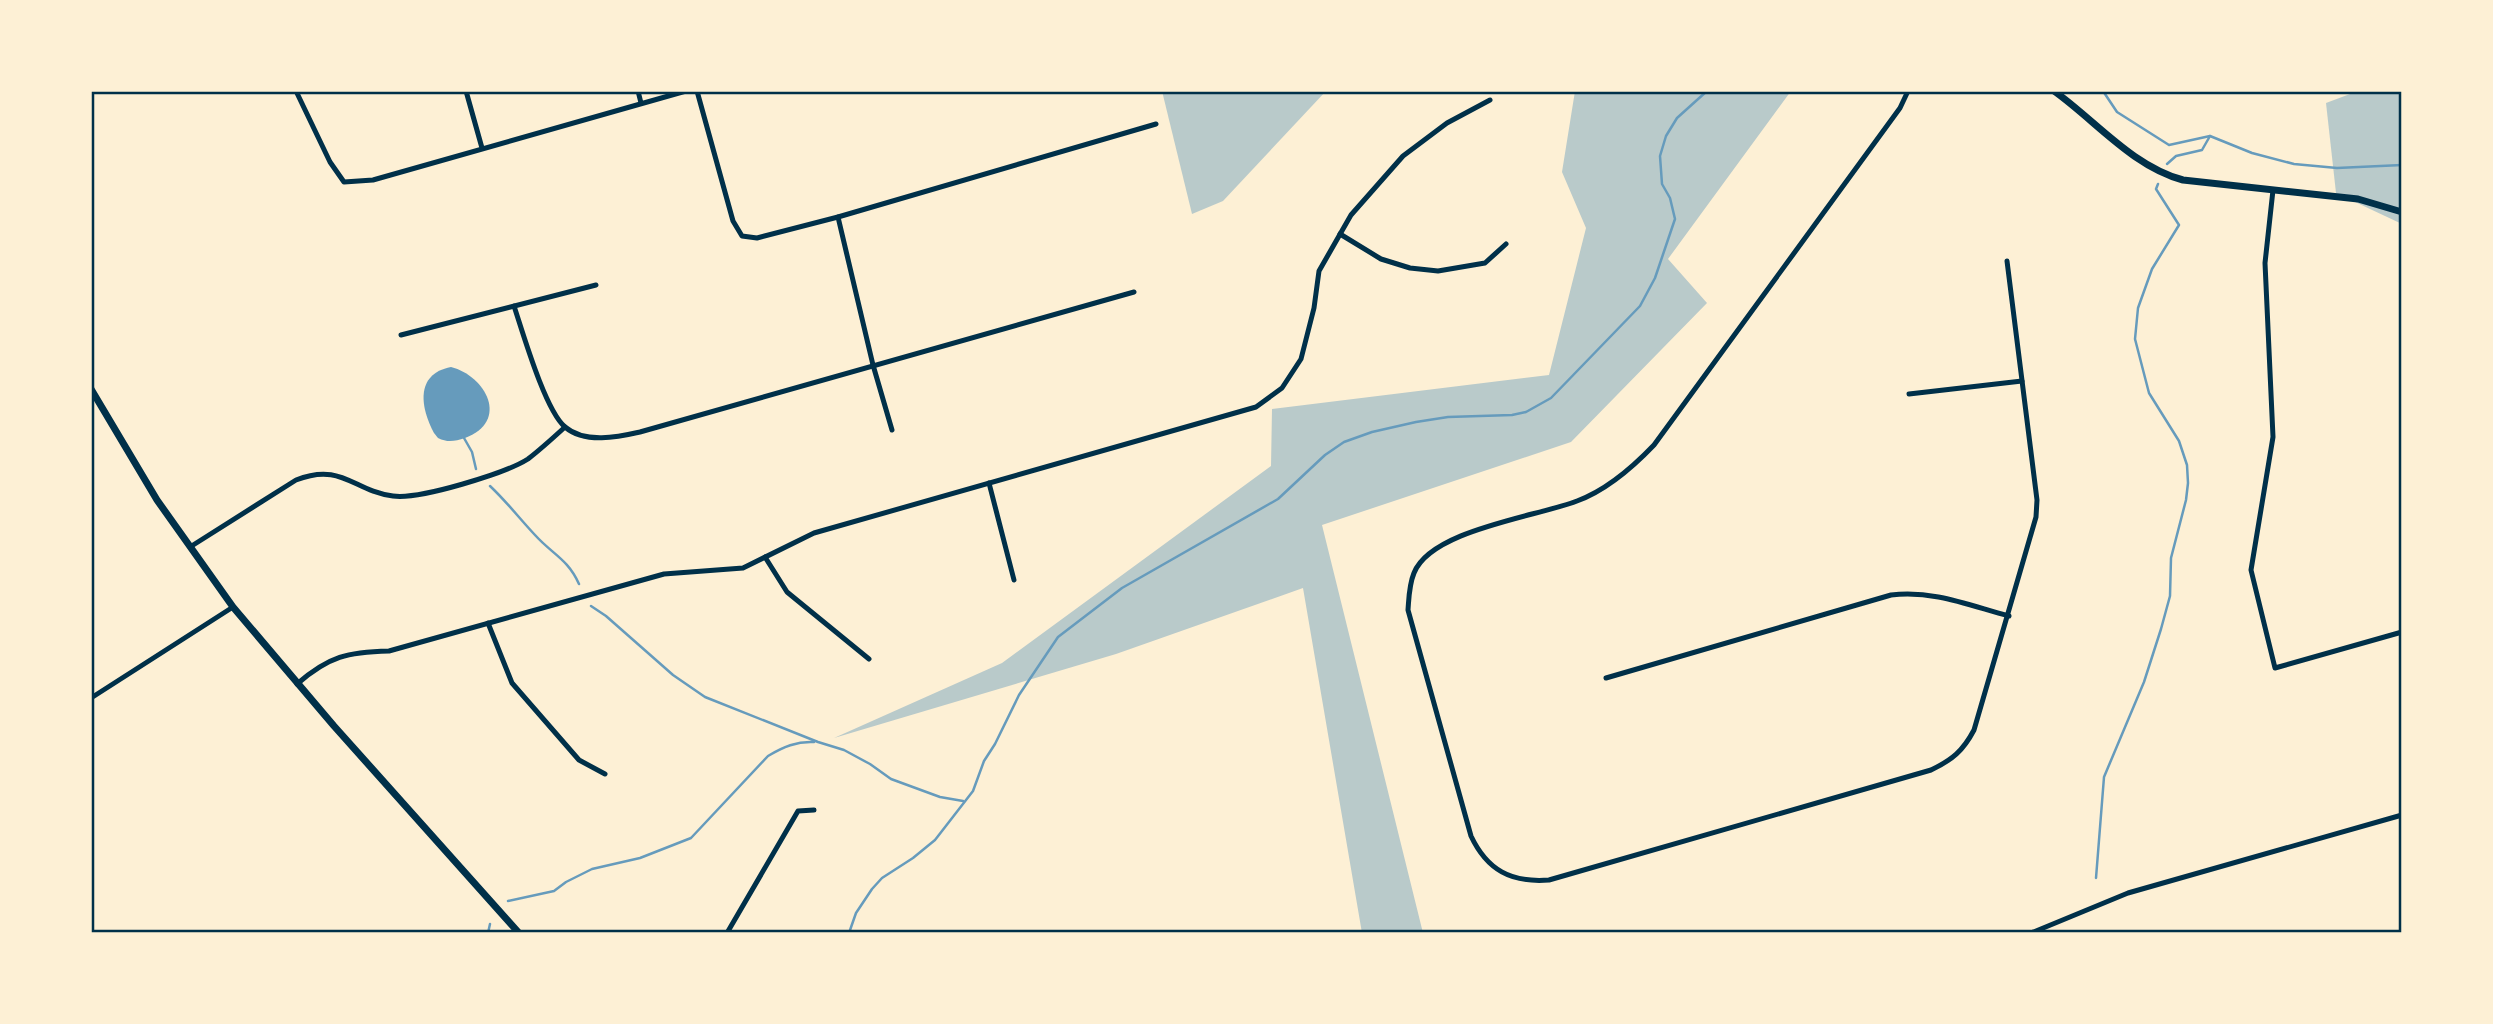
<svg xmlns="http://www.w3.org/2000/svg" width="2493" height="1024" font-family="'Fira Sans Condensed',sans-serif">
<style>
.green{fill:#b9caca}
.water{fill:#669bbc}
.lines{fill:none;stroke-linecap:round;stroke-linejoin:round}
.stream{stroke:#669bbc;stroke-width:2.5}
.minor{stroke:#003049;stroke-width:5}
.tertiary{stroke:#003049;stroke-width:7}
.neatline{fill:none;stroke:#003049;stroke-width:2.5}
</style>
<rect width="100%" height="100%" fill="#fdf0d5"/>
<g class="green">
<path d="M1162,91H1326L1223,201L1192,214Z"/>
<path d="M1575,91H1791L1668,259L1707,303L1571,442L1322,525L1423,933H1362L1303,588L1116,654L834,738L1002,663L1271,466L1272,409L1549,375L1586,228L1562,172Z"/>
<path d="M2358,91H2402V224L2336,193L2326,103Z"/>
</g>
<path class="water" d="M451,367C486,376 510,421 465,438C455,441 448,443 438,438L434,433C421,409 414,374 451,367Z"/>
<g class="lines">
<g class="stream">
<path d="M2103,91L2117,112L2169,145L2210,136L2252,153L2294,164L2337,168L2402,165"/>
<path d="M2167,164L2176,156L2202,150L2210,136"/>
<path d="M464,438L472,452L476,469"/>
<path d="M490,486C507,502 519,518 535,535C552,554 568,559 579,584"/>
<path d="M591,606L606,616L673,675L705,697L818,742L844,750L870,764L891,779L940,797L963,801"/>
<path d="M2096,878L2104,777L2144,682L2161,629L2170,596L2171,558L2186,500L2188,483L2187,465L2179,441L2149,393L2135,339L2138,308L2152,269L2179,225L2156,189L2158,184"/>
<path d="M508,901L554,891L566,882L592,869L640,858L691,838L768,756C783,747 797,741 814,742"/>
<path d="M488,933L490,924"/>
<path d="M849,933L856,913L872,889L882,878L913,858L935,840L973,791L984,761L995,744L1019,695L1058,637L1122,588L1278,499L1325,455L1344,442L1372,432L1416,422L1448,417L1512,415L1526,412L1551,398L1640,306L1655,278L1675,219L1670,198L1662,184L1660,156L1666,136L1677,118L1707,91"/>
</g>
<g class="minor">
<path d="M296,91L330,162L344,182L373,180L686,91"/>
<path d="M466,91L482,148"/>
<path d="M638,91L641,103"/>
<path d="M697,91L733,221L742,236L757,238L838,217L1156,124"/>
<path d="M1908,91L1900,108L1654,445C1633,467 1607,490 1577,501C1535,517 1431,530 1414,573C1409,585 1409,597 1408,610L1471,836C1487,870 1511,883 1549,880L1931,770C1952,760 1963,751 1974,730L2036,517L2037,500L2007,261"/>
<path d="M2273,190L2265,263L2273,437L2251,570L2275,668L2402,632"/>
<path d="M838,217L873,365L892,430"/>
<path d="M1340,234L1381,259L1410,268L1438,271L1485,263L1506,244"/>
<path d="M514,306C523,333 545,410 565,427C585,444 618,437 640,432L1134,292"/>
<path d="M401,335L596,285"/>
<path d="M1909,394L2022,381"/>
<path d="M989,483L1014,580"/>
<path d="M190,547L296,480C342,462 353,491 393,496C419,500 506,473 528,459C541,449 553,438 565,427"/>
<path d="M765,557L787,592L869,659"/>
<path d="M488,623L512,683L579,760L605,774"/>
<path d="M1606,678L1891,595C1933,590 1968,605 2009,616"/>
<path d="M297,684C329,656 348,652 389,651L664,574L743,568L814,533L1256,407L1282,388L1301,359L1314,308L1319,271L1351,215L1403,156L1447,123L1490,100"/>
<path d="M91,698L233,607"/>
<path d="M727,933L798,811L814,810"/>
<path d="M2031,933L2128,893L2402,815"/>
</g>
<g class="tertiary">
<path d="M2054,91C2096,121 2132,166 2183,180L2358,199L2402,212"/>
<path d="M91,389L157,500L233,607L334,726L519,933"/>
</g>
</g>
<rect width="2493" height="1024" fill="none" stroke="#fdf0d5" stroke-width="186"/>
<rect x="93" y="93" width="2307" height="838" class="neatline"/>
</svg>
